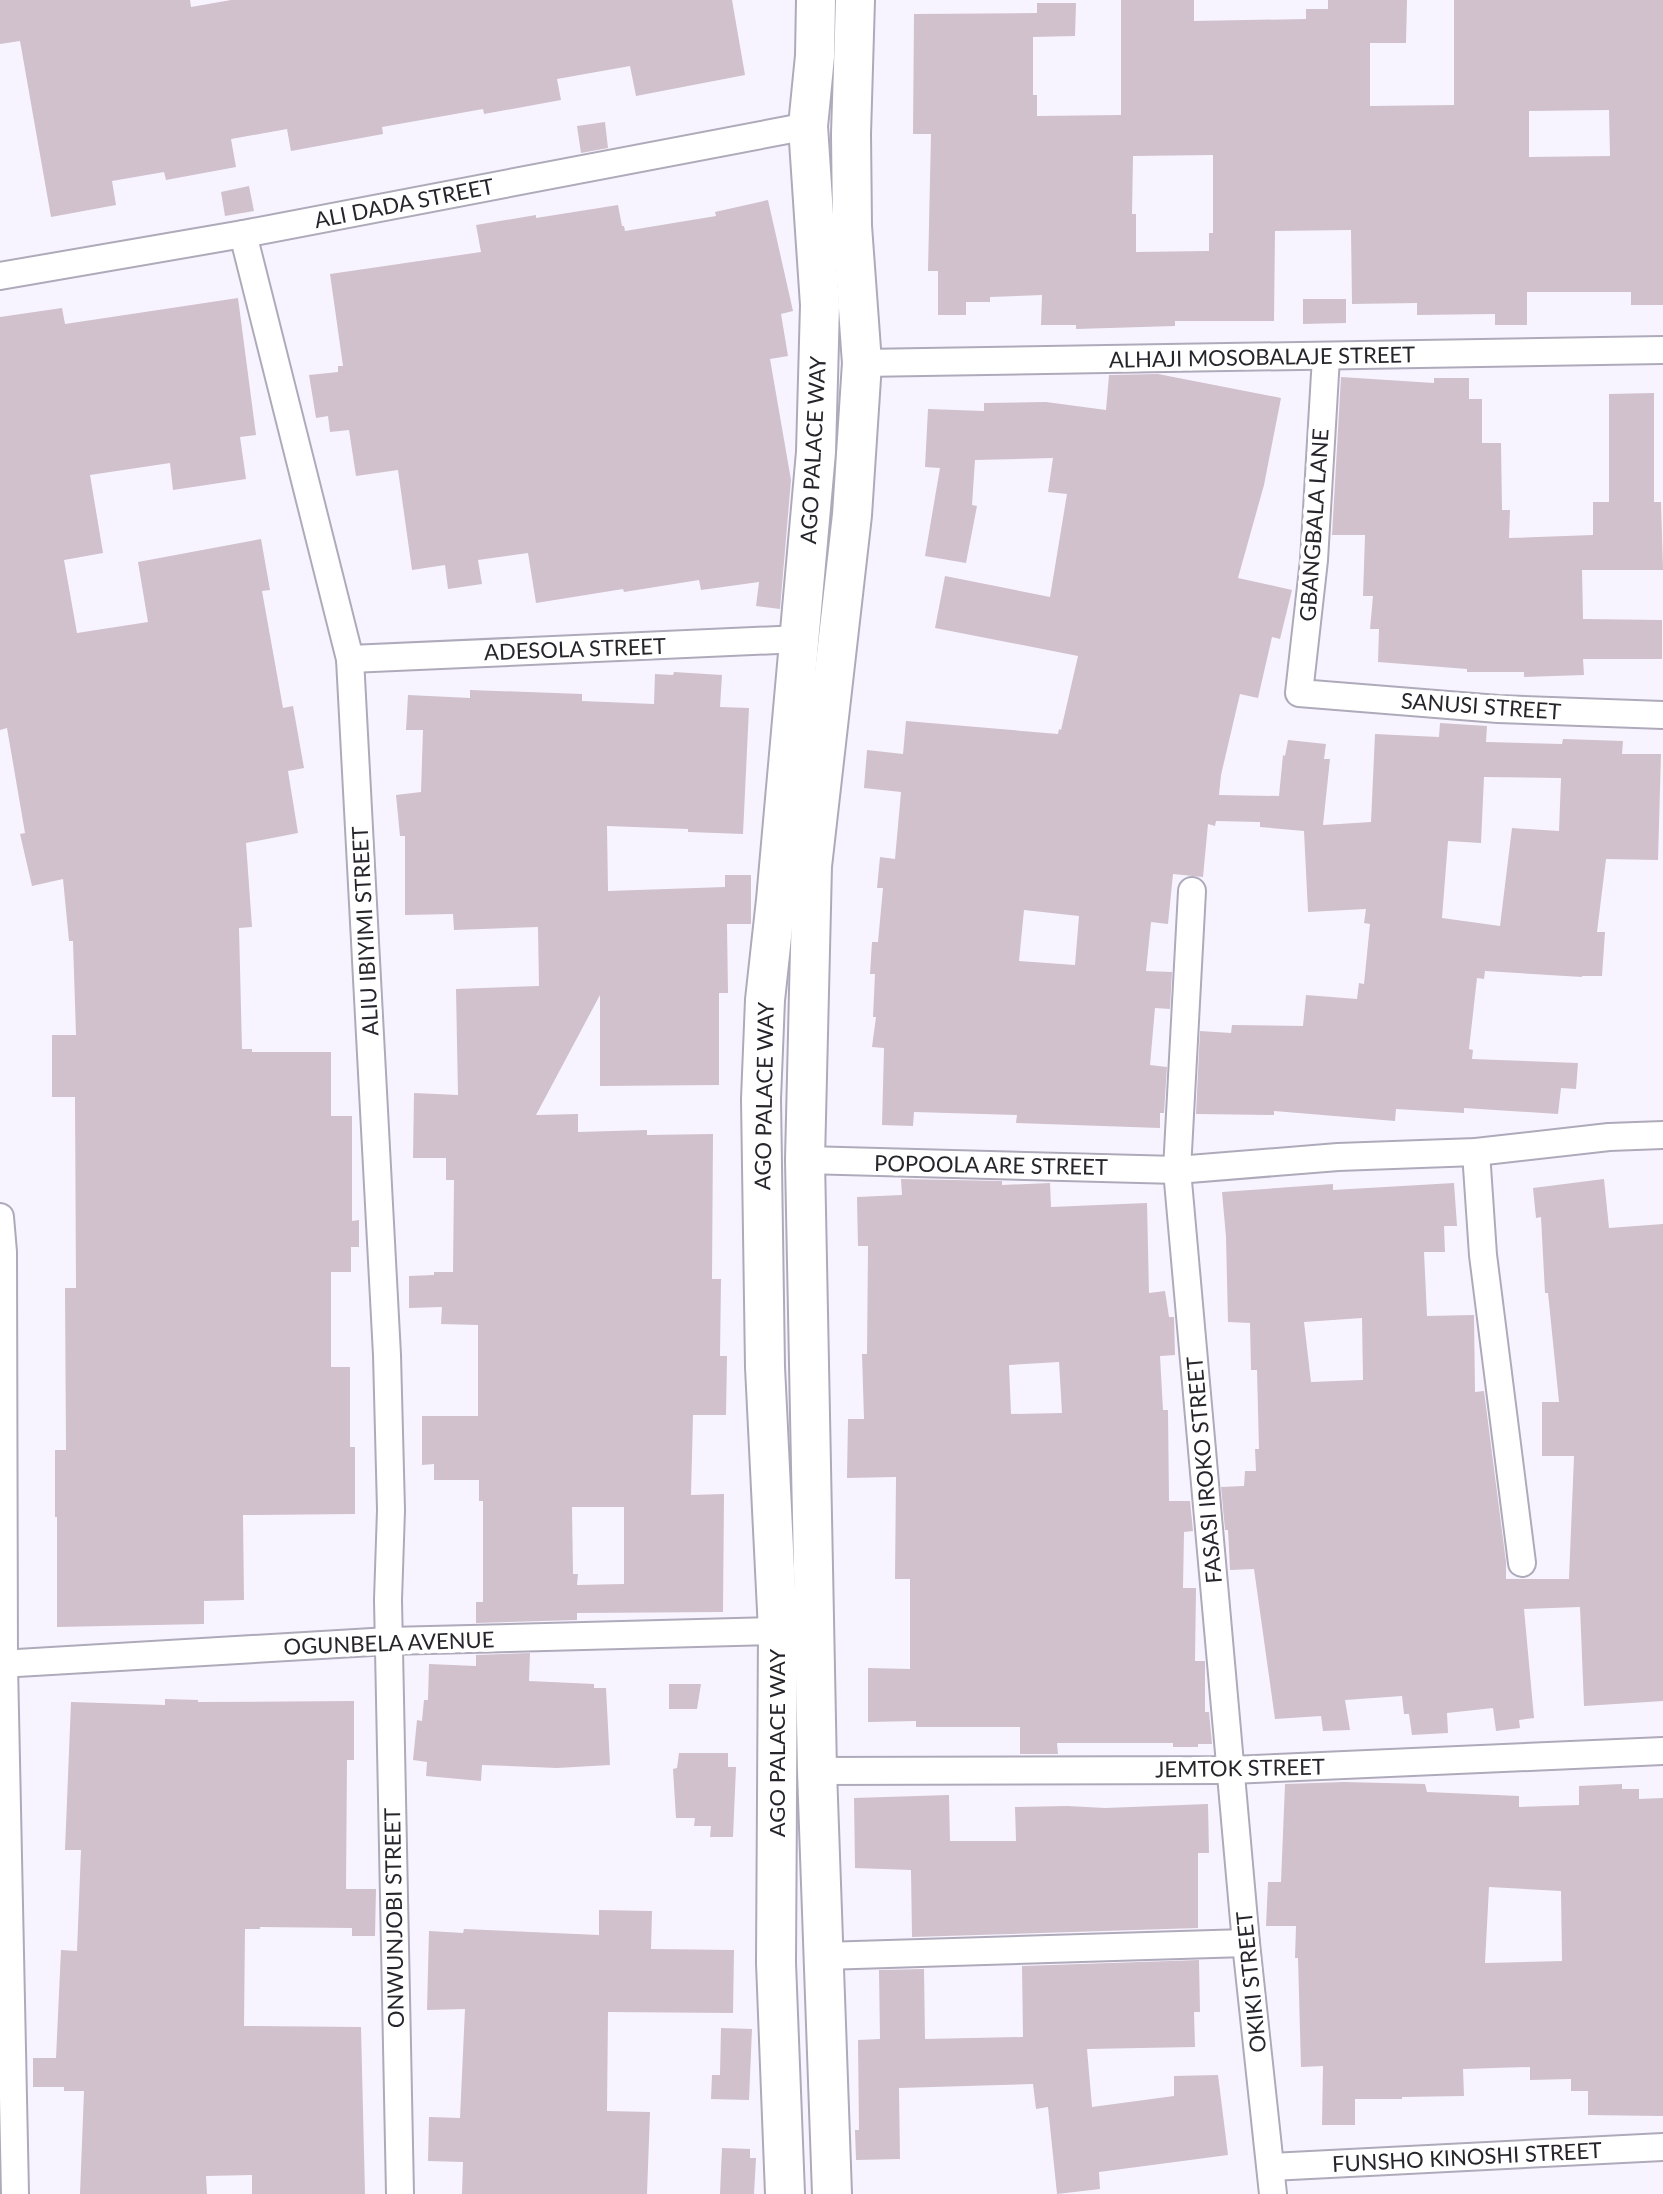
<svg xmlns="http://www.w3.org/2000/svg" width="1663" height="2194" font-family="Lato,sans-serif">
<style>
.building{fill:#d0c1cc;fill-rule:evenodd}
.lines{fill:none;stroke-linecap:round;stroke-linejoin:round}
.street-casing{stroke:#afaaba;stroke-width:30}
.secondary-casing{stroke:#afaaba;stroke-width:42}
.street{stroke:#fff;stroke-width:26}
.secondary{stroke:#fff;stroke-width:38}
.labels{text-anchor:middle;stroke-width:8;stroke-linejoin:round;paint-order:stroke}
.street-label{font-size:22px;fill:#27252b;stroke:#fff}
</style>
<rect width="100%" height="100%" fill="#f8f4ff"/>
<g class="building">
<path d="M0,0H190L191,7L231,0H732L745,75L636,96L630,66L557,79L561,100L484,114L483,109L382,127L383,134L291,151L287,129L231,139L236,167L166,180L164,172L112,181L116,205L51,217L20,41L0,44Z"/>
<path d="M1121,0H1194V21L1306,19V9H1328V0H1407L1406,43H1370V106L1454,105V0H1663V305H1631V292H1527V325H1495V314L1417,315V303L1352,304L1351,230L1275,231L1274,321H1175V326L1076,329V325H1041L1042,295L990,297V302H966V315H938V271H928L931,134H913L914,14L1037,13V3H1076L1075,36L1033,37V95H1037V116L1121,115ZM1609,110L1610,156L1529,157V111ZM1213,155V233H1209V251L1136,252V214H1132L1133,156Z"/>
<path d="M605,122L608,148L581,153L577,126Z"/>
<path d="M249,186L254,211L225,216L221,192Z"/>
<path d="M768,200L793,311L781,314L788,356L770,359L791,480L780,609L756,606L759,582L701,590L699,580L624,592L623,589L536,603L528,553L478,560L482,584L448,589L445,565L412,570L398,470L356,476L349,430L330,432L328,416L316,418L309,375L338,372V366H343L330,274L481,252L476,225L536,215V218L618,205L622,226H624L625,231L716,216L715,212Z"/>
<path d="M238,298L256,435L240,437L246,479L173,490L170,463L90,475L103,553L64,560L77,633L148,622L138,562L261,539L270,590L262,591L283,708L293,706L304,768L288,771L298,833L246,843L252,927L239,928L242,1049H252V1052H331V1116H352V1221L359,1220V1247H351V1272H331V1367H350V1447H355V1514L243,1515L244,1600L204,1601V1624L57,1627V1517H55V1450H66L65,1288H76L75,1097H52V1035H76L73,941H69L63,879L32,886L20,834L25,833L7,728L0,730V317L62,308L65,324Z"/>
<path d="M1303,299H1346V323L1303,324Z"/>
<path d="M1158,374L1281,398L1264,485L1238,578L1292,590L1280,639L1272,637L1258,698L1240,694L1221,775L1219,795L1279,796L1283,755L1285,756L1288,740L1326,744L1324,759H1330L1323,825L1371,822L1375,734L1439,737L1440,723L1487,726L1486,742L1562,744L1563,739L1623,741L1622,754H1661L1658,860L1606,859L1597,932H1605L1602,976H1582V977L1485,971L1484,979L1477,978L1469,1049L1473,1050L1472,1059L1578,1063L1576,1089L1561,1088L1558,1114L1464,1108V1113L1396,1109L1395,1121L1274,1111V1115L1196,1114L1200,1031L1231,1033L1232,1025L1303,1026L1306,995L1357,999L1359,983L1364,984L1370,924L1364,923L1366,909L1308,912L1304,831L1260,827V822L1216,821L1215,826L1208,824L1203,877L1173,874L1168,924L1151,922L1146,971L1172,972L1170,1009L1155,1008L1150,1065L1167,1067L1164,1113H1160V1128L1016,1123L1017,1115L914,1112L913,1126L882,1125L884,1048L872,1047L876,1017H873L875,974H870L872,942H878L883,888H877L880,857L895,859L901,792L864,788L867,750L903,754L906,721L1058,734L1059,729L1061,730L1078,656L935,628L945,576L1050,597L1067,494L1048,492L1053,458L975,460L972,505L977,506L966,563L925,556L940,468L925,467L928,409L984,411V403L1046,402L1106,410L1109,375ZM1484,777L1561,778L1559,831L1512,828L1500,926L1442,918L1448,841L1481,843ZM1024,910L1079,916L1075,965L1019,961Z"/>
<path d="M1341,377L1434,383V378H1469V399H1482V443H1501L1502,510H1510L1509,538L1593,535V502H1609V394L1654,393V502H1661L1663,570H1582L1583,619L1662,620V659H1583L1584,675L1524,677V672H1467V669L1378,662L1379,629H1370L1373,596H1363L1365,535H1332Z"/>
<path d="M674,672L722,675L720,707L749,708L743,834L688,832V829L607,826L608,891L725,887V875H751V924H727L728,993H719V1085L600,1086V995L536,1115L578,1114V1132L647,1130V1135L713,1134L712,1279H721L720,1356H727L726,1415H693L691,1495L724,1494L723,1612L577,1613V1620L476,1623V1602H483V1501H479V1480H434V1464L422,1465V1416H478V1325L441,1324L442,1307L409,1308V1276L434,1275V1272H453L454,1180H446V1158H413L414,1093L458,1095L456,989L539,986L538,927L454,930L453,914L405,915V836H400L396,795L421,792L423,730H406L408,695L470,698V690L582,694V701L654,704L655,674L673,675ZM572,1507H624V1584L577,1585L578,1574H573Z"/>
<path d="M901,1179L1002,1181V1185L1050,1183L1051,1207L1147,1203L1149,1293L1165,1291L1169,1317H1174L1175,1355L1160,1356L1163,1410H1168L1169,1501H1190L1193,1531L1184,1532L1183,1588H1196L1195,1661H1205V1712H1209L1212,1744H1198V1747H1173V1743H1057L1058,1754H1020V1727H916V1721L868,1722V1668L910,1669V1579H895L896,1477L847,1478L848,1419H864L862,1354H867L868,1246H858L857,1197L902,1195ZM1059,1362L1062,1413L1011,1414L1009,1365Z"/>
<path d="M1604,1179L1609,1228L1663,1224V1701L1584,1706L1580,1607L1524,1609L1534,1718L1519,1720L1520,1728L1496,1731L1493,1708L1447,1713L1448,1733L1412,1735L1409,1714H1404L1402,1696L1345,1700L1350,1730L1323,1731L1321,1716L1275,1719L1254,1569L1230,1570L1228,1530H1225L1221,1487L1244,1486L1245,1471H1256L1255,1449H1259L1257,1370H1251L1250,1323L1228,1322L1226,1237L1222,1192L1333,1184V1190L1454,1183L1457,1226H1444L1445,1252H1424L1427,1316L1474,1315L1475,1392L1484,1391L1506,1562V1579H1569L1574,1456H1542V1402H1559L1548,1293H1545L1541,1217L1536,1218L1533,1188ZM1362,1318L1363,1380L1311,1382L1304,1322Z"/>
<path d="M530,1653L529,1681L594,1684V1688H606L610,1765L557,1768L482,1765L481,1781L426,1776L427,1762L413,1760L417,1720L422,1721L424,1700H428L429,1664L476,1666V1655Z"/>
<path d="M669,1684H701L697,1709H669Z"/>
<path d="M165,1699L198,1700V1702L354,1701V1760H347L346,1889H376L375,1936H352V1928L260,1927V1929H245L244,2026L361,2027L365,2194H252V2175L206,2176L207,2194H80L84,2091H64V2087H33V2058H56L61,1950L77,1951L81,1850H65L71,1702L165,1705Z"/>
<path d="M679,1753H728V1767H736L733,1837H710L711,1826H694L695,1818H676L673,1769L677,1768Z"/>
<path d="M1344,1782L1425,1784L1427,1792L1519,1796V1807L1579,1805V1786L1622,1784V1789H1639V1799L1663,1798V2116L1588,2115V2091H1571V2079L1530,2080V2067L1463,2069L1464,2096L1402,2097V2099H1355V2125H1322L1323,2066L1301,2067L1298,1958H1295L1296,1926H1266L1268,1882H1281L1285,1784ZM1489,1887L1561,1891L1562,1961L1485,1963Z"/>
<path d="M949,1795L950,1841H1016L1015,1807L1067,1806L1105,1808L1208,1804L1209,1853H1198V1928L912,1937L911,1870L855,1868L854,1798Z"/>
<path d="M599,1910L652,1911L651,1949L734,1950L733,2013L608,2012L607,2111L650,2112L647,2194H462L463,2162L428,2161L429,2117L460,2118L465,2009L427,2010L429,1931L463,1933L464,1929L599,1935Z"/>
<path d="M1199,1960L1200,2012H1194L1195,2047L1087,2049L1092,2107L1174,2096V2076L1218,2075L1228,2155L1099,2172L1100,2189L1057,2194L1048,2107L1036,2109L1033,2084L899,2088L900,2159L856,2160L855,2130H859L858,2040L880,2039L879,1970L924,1969L925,2039L1023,2037L1022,1966Z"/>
<path d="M721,2028L752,2029L749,2100L711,2099L712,2075H720Z"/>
<path d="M722,2148L750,2149V2158H756L754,2194H720Z"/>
</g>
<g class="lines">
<g class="street-casing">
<g id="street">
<path d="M243,234L350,659L387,1355L391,1510L388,1600L400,2194"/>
<path d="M0,276L243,234L808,126"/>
<path d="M1326,357L1314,560L1299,693L1498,709L1663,715"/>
<path d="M862,363L1663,350"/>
<path d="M350,659L800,639"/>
<path d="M1192,891L1177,1170L1246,1943L1273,2194"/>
<path d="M1476,1152L1483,1255L1522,1563"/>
<path d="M805,1160L1177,1170L1338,1157L1476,1152L1609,1137L1663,1135"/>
<path d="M0,1217L3,1252L4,1664L15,2194"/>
<path d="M0,1664L389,1641L778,1631"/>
<path d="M817,1771L1231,1770L1663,1751"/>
<path d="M823,1956L1246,1943"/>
<path d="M1271,2167L1663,2147"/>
</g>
</g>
<g class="secondary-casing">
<g id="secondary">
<path d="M785,2194L776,1963L778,1631L765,1367L761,1099L765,1000L776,900L816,452L820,305L808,126L815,56L816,0"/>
<path d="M832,2194L817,1771L805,1160L812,866L852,515L862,363L852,226L851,134L855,0"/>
</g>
</g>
<use href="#street" class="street"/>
<use href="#secondary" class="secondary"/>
</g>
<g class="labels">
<g class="street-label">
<text transform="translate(404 203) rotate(-11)" y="8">ALI DADA STREET</text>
<text transform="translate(1262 357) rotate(-1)" y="8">ALHAJI MOSOBALAJE STREET</text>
<text transform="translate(813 450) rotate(-87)" y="8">AGO PALACE WAY</text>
<text transform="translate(1314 525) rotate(-86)" y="8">GBANGBALA LANE</text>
<text transform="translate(575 649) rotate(-2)" y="8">ADESOLA STREET</text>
<text transform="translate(1481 706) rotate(4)" y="8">SANUSI STREET</text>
<text transform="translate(365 931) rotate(-93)" y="8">ALIU IBIYIMI STREET</text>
<text transform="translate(764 1096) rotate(-89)" y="8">AGO PALACE WAY</text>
<text transform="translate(991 1165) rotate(1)" y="8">POPOOLA ARE STREET</text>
<text transform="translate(1204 1470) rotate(-95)" y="8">FASASI IROKO STREET</text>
<text transform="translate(389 1643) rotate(-2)" y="8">OGUNBELA AVENUE</text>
<text transform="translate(777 1743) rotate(-90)" y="8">AGO PALACE WAY</text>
<text transform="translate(1240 1768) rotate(-1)" y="8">JEMTOK STREET</text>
<text transform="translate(394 1918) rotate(-91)" y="8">ONWUNJOBI STREET</text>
<text transform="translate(1251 1982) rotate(-96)" y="8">OKIKI STREET</text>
<text transform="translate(1467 2157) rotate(-3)" y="8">FUNSHO KINOSHI STREET</text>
</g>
</g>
</svg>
